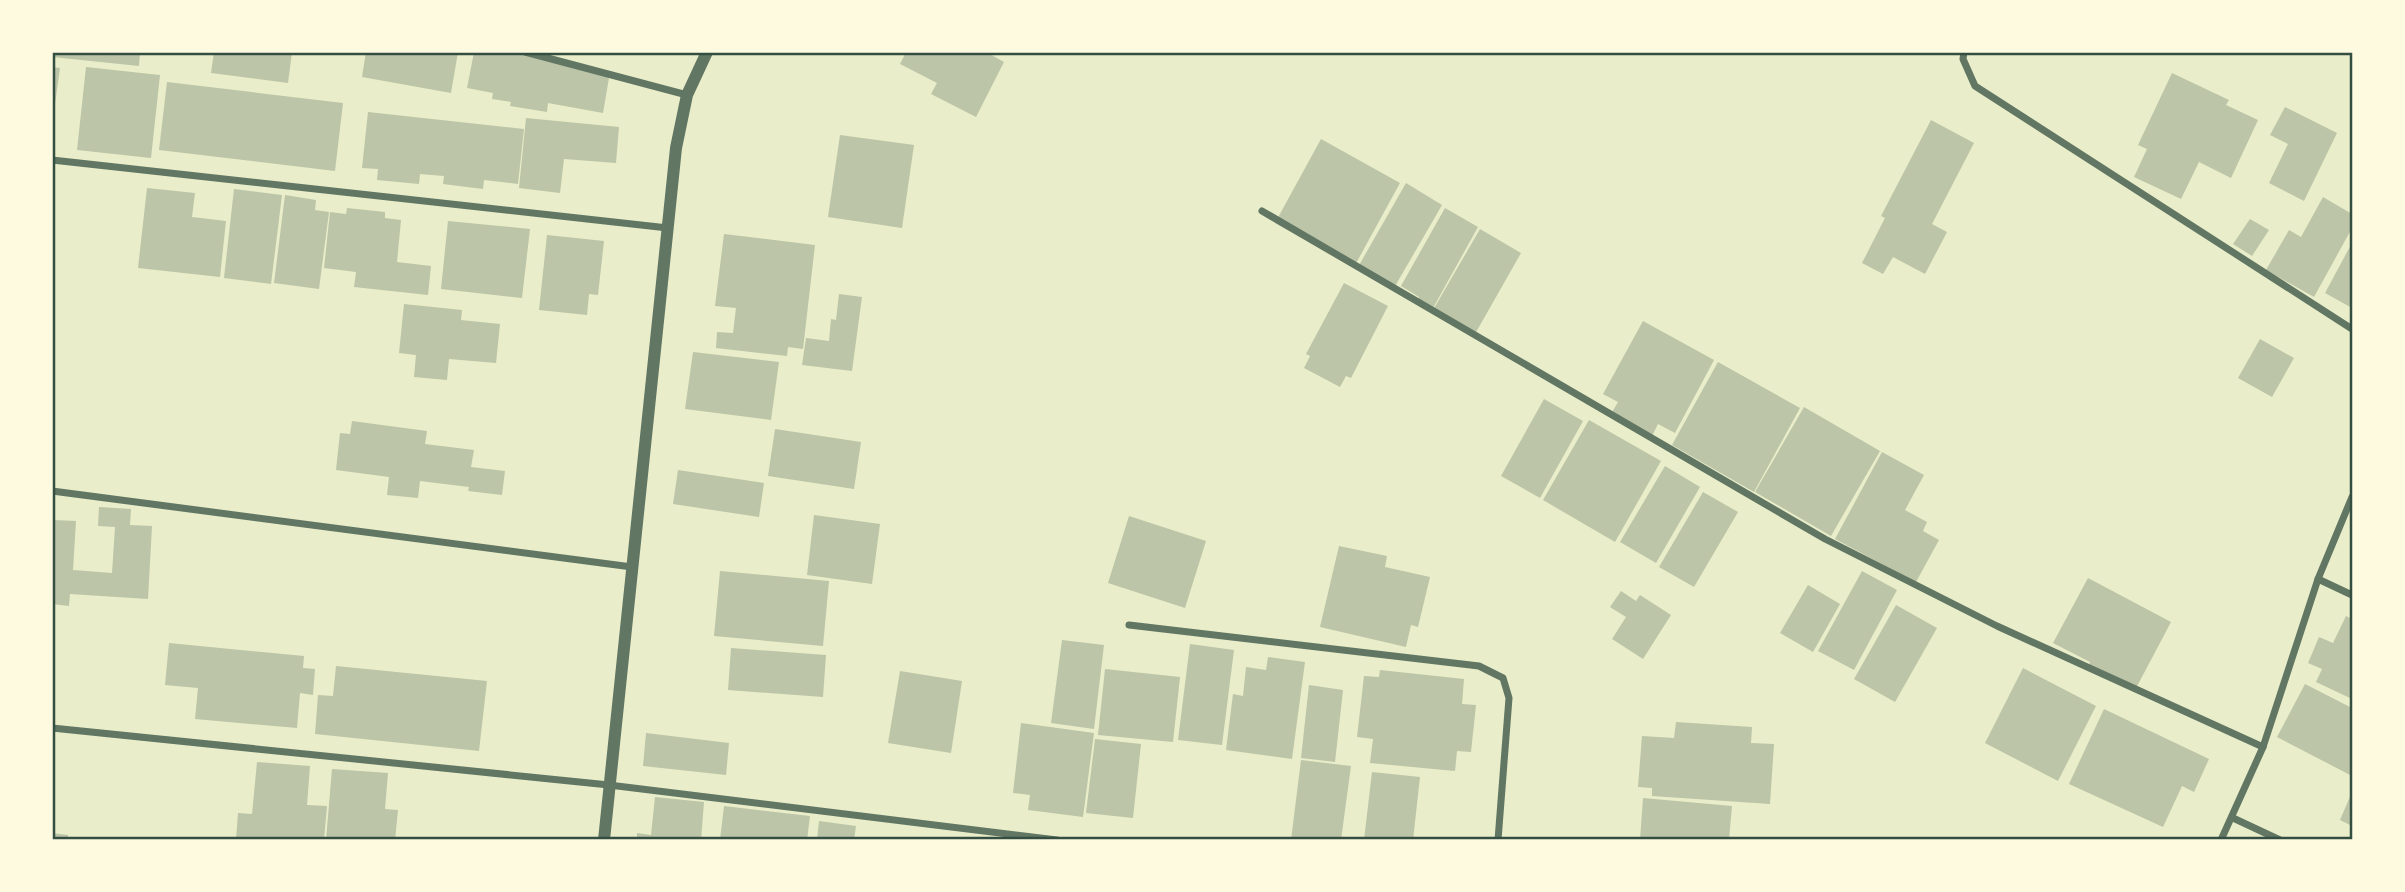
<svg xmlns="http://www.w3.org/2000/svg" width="2405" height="892" font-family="Mulish,sans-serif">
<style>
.building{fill:#bcc5a7}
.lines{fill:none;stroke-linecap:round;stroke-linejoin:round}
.minor{stroke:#617663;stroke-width:7}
.tertiary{stroke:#617663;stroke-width:12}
.neatline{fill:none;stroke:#344e41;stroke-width:2.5}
</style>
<rect width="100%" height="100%" fill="#e9edc9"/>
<g class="building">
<path d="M52,52H140L139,66L52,57Z"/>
<path d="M214,52H292L288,83L211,73Z"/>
<path d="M366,52H458L451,93L362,77Z"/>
<path d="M474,52H510L610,72L603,113L548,103L547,112L510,106L511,102L492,99L493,93L467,88Z"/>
<path d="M906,52H986L1004,62L976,117L931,94L937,83L900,64Z"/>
<path d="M52,67L60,68L54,111H52Z"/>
<path d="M86,67L160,75L151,158L77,150Z"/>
<path d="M2172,73L2229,100L2226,105L2258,120L2231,178L2199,162L2181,199L2134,177L2147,149L2138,145Z"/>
<path d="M167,82L343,103L335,171L159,150Z"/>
<path d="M2285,107L2337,133L2304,201L2269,183L2288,144L2270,135Z"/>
<path d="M368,112L524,129L518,184L484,180L483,189L443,184L444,176L420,174L419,184L377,180L378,169L362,168Z"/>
<path d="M526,118L619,127L616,163L564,159L560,193L519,188Z"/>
<path d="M1931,120L1974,143L1932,224L1947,232L1925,274L1893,257L1883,274L1862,263L1885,218L1881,216Z"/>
<path d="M840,135L914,145L902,228L828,217Z"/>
<path d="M1321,139L1400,183L1354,267L1275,223Z"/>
<path d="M1406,183L1442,205L1394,288L1358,267Z"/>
<path d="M147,188L195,193L192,217L226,221L220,277L138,268Z"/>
<path d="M234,189L282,195L271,284L224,278Z"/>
<path d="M285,195L316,200L315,210L329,212L319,289L274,283Z"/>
<path d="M2323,197L2352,214V228L2314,297L2266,270L2289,230L2301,237Z"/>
<path d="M347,208L385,212V218L401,220L397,262L431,266L428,295L354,287L356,272L324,268L330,212L346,214Z"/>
<path d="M1445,208L1478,227L1433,308L1418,300L1419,297L1401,286Z"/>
<path d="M2250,219L2269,230L2252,256L2233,244Z"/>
<path d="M448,221L530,229L522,298L441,289Z"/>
<path d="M1480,229L1521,253L1475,334L1433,310Z"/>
<path d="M724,234L815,245L803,349L788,347L787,356L716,348L717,332L733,333L736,308L715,306Z"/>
<path d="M547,235L604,241L598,295L589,294L587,315L539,310Z"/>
<path d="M2352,243V308L2325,293Z"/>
<path d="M1344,283L1388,306L1351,378L1346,376L1340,387L1304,368L1310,356L1306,354Z"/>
<path d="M839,294L862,297L852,371L802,365L806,338L829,341L831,319L836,320Z"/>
<path d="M404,304L462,310L461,320L500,324L496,363L449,359L447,380L414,377L416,355L399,353Z"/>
<path d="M1643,321L1714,360L1675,433L1658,424L1652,436L1611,414L1618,402L1603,394Z"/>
<path d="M2260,339L2294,358L2272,397L2238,378Z"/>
<path d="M693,352L779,362L771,420L685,409Z"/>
<path d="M1718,362L1800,408L1754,492L1672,445Z"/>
<path d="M1544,399L1583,421L1540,498L1501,476Z"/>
<path d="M1804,407L1880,451L1831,536L1755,492Z"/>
<path d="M1589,420L1661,461L1615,542L1543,500Z"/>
<path d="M352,421L427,431L425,444L474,450L471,467L505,471L502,495L468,491L469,487L420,481L418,498L387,495L389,477L336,470L340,433L350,434Z"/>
<path d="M775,429L861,442L854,489L768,476Z"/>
<path d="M1882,452L1924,475L1905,510L1927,522L1923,531L1939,540L1916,582L1835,539Z"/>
<path d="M1665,466L1700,487L1656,563L1620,542Z"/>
<path d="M678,470L764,483L759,517L673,504Z"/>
<path d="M1703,492L1738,512L1694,587L1659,567Z"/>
<path d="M99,507L131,509L130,525L152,526L148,599L70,594L69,606L52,604L53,520L76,521L73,570L112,573L115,527L98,526Z"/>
<path d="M814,515L880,524L872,584L807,575Z"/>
<path d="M1129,516L1206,541L1185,608L1108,583Z"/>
<path d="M1339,546L1387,556L1385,567L1430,577L1418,627L1411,625L1406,647L1320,627Z"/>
<path d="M720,571L829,581L823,646L714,636Z"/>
<path d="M1862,571L1897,590L1854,670L1818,651Z"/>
<path d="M2088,578L2171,622L2134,692L2088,668L2090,662L2053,643Z"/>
<path d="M1808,585L1840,604L1813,652L1780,633Z"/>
<path d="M1621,591L1636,601L1640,595L1671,615L1643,659L1612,639L1626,617L1610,607Z"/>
<path d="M1896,605L1937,628L1895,702L1854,679Z"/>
<path d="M2346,616L2352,619V699L2316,682L2322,669L2308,663L2319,637L2333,643Z"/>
<path d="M1062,640L1104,645L1094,729L1051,723Z"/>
<path d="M169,643L304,656L303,668L315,669L313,695L300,693L297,728L195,719L198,688L165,685Z"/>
<path d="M1190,644L1234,650L1222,745L1178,740Z"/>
<path d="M731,648L826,655L823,697L728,690Z"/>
<path d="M1268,657L1305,662L1292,759L1226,750L1233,694L1243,696L1246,667L1266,670Z"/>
<path d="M336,666L487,681L479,751L315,734L318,695L333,696Z"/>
<path d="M2023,668L2096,706L2058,781L1985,743Z"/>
<path d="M1105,669L1180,677L1173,742L1098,735Z"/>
<path d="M1380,670L1464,679L1462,704L1476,705L1471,752L1457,751L1455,771L1370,763L1373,739L1357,737L1364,676L1379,677Z"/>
<path d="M900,671L962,681L951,753L888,743Z"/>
<path d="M2305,684L2352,708V776L2277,737Z"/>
<path d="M1309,685L1343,690L1335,762L1301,758Z"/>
<path d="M2104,709L2209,759L2194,792L2182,786L2163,827L2069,784Z"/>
<path d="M1676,722L1752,727L1751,743L1774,744L1770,804L1652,796V788L1638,787L1642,736L1674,738Z"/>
<path d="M1021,723L1094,733L1083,817L1028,810L1030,795L1013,793Z"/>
<path d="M646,733L729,743L726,775L643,766Z"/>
<path d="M1095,739L1141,744L1133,818L1086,813Z"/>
<path d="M1301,760L1351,766L1341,840H1291Z"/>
<path d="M257,762L310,766L307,805L327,806L324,840H236L238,813L252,814Z"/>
<path d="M332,769L388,773L385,809L398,810L395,840H326Z"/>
<path d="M1372,772L1420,777L1413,840H1364Z"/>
<path d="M2352,792V826L2340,820Z"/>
<path d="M655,797L704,802L701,840H637V833L651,835Z"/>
<path d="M1643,798L1732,806L1729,840H1640Z"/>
<path d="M724,806L810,816L807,840H720Z"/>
<path d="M819,821L856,826L854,840H817Z"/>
<path d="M52,833L68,835V840H52Z"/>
</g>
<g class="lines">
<g class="minor">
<path d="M525,52L687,95"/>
<path d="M1964,52L1963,59L1975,86L2352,329"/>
<path d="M52,160L668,228"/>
<path d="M1262,211L1825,539L1997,626L2263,747"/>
<path d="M52,491L632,567"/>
<path d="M2318,579L2352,595"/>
<path d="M1129,625L1479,666L1503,678L1509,698L1498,840"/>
<path d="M52,728L609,785L1057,840"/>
<path d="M2233,818L2280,840"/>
<path d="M2221,840L2263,747L2318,579L2352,497"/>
</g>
<path class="tertiary" d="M604,840L676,148L687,95L707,52"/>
</g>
<rect width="2405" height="892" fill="none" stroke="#fefae0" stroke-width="108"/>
<rect x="54" y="54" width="2297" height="784" class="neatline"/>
</svg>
